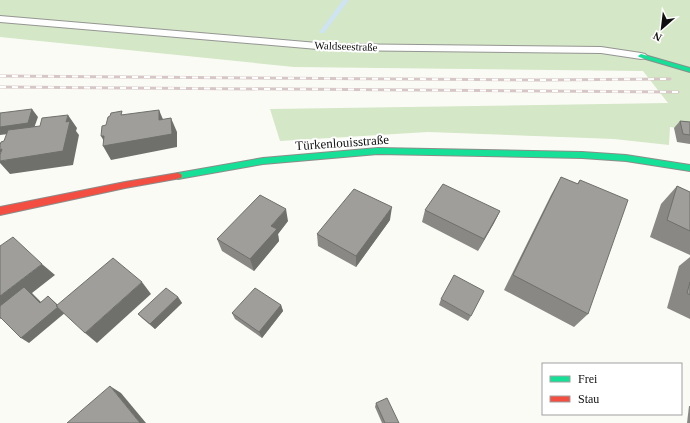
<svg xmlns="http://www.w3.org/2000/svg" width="690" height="423" font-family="Georgia,serif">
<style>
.forest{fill:#d4e7c6}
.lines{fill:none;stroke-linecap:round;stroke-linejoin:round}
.stream{fill:#cee4f3;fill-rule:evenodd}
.lane-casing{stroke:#959593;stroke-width:2}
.fast-casing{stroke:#8c8c8a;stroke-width:2}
.jam-casing{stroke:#8c8c8a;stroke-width:2}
.lane{fill:#fefefe;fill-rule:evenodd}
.fast{fill:#16e098;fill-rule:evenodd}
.jam{fill:#f24e42;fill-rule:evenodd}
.rail-casing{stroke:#d6c7c6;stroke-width:3}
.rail{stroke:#fff;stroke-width:2;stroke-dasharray:6;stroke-linecap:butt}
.wall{fill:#898885}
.shaded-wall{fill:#6f6f6c}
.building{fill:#9f9e9b;stroke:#6f6f6c}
.labels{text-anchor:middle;stroke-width:4;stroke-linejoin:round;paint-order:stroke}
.far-street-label{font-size:11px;fill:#0f0f0f;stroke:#fff}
.street-label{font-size:13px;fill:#0f0f0f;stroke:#fff}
</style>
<rect width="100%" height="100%" fill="#fbfbf6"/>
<path class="forest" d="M0,0H690V130L670,127L669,145L614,139L428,132L280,141L270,109L668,103L643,71L294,67L0,37Z"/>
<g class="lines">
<path class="stream" d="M343,0H349L324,33H320V31Z"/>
<g class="lane-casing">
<path id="lane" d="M0,16L329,44L601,47L641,53L645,54L647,56L645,58L641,59L601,53L329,50L0,22Z"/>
</g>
<g class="fast-casing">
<g id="fast">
<path d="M641,54L690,68V72L639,57L638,56Z"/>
<path d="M378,148L582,152L626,155L690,165V171L626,161L582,158L378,154L263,164L178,179L174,176L178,173L263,158Z"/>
</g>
</g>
<g class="jam-casing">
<path id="jam" d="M178,173L181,174L182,176L181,178L125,188L0,215V207L125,182Z"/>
</g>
<use href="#lane" class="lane"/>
<use href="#fast" class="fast"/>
<use href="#jam" class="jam"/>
<g class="rail-casing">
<g id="rail">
<path d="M0,76L538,80L670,79"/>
<path d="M0,87L678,92"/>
</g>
</g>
<use href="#rail" class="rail"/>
</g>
<g class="wall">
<path d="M680,121L690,122V144L677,142L674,128Z"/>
<path d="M561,177L577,184L580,180L588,314L574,327L504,290L551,195Z"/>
<path d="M677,186L690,192V255L650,237L661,204Z"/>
<path d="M425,210L500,211L494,223L478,251L422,222Z"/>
<path d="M390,220L356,267L318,246L317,234Z"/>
<path d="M288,221L278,234L279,241L254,271L222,251L217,239Z"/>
<path d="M690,257V319L667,308L679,266Z"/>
<path d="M178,297L182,303L155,329L143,319L138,314Z"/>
<path d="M441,299L471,316L468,321L439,305Z"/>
<path d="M281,305L283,311L262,338L235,319L232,313Z"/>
<path d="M376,403L399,423H382L375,407Z"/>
<path d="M689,406H690V423H687Z"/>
</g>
<g class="shaded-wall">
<path d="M32,109L38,117L33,131L0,135V127Z"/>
<path d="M159,110L165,124L159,120Z"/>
<path d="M68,115L77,128L76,131L79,135L73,165L10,174L0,163V161L7,160L0,152V150L66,122Z"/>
<path d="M171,118L177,132V147L111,160L103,146L106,145L101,136Z"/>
<path d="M392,207L390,220L356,267V256Z"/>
<path d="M286,209L288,221L278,234L279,241L254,271L250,259L271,226Z"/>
<path d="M500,211L494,223L478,251L484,239Z"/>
<path d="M42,264L55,275L32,293L47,308L40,303L31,294L0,319V296Z"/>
<path d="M142,282L151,294L97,343L85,333Z"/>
<path d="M48,296L66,312L29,343L21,338Z"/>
<path d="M178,297L182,303L155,329L150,324Z"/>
<path d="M281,305L283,311L262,338L259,332Z"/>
<path d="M110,386L121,393L146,423H140Z"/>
</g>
<g class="building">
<path d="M32,109L28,123L0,127V113Z"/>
<path d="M159,110V120L171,118L172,134L103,146L104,136H101L102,126L106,125L108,117L110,116L111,113L122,111L121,115Z"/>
<path d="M68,115L66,122L70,121L63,151L0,161V155L2,149L0,150V145L1,142L4,141L8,130L40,126L42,118Z"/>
<path d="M680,121L690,122V135L683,134Z"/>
<path d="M561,177L578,184L580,180L628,200L588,314L513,275Z"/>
<path d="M443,184L500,211L484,239L425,210Z"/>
<path d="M677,186L690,192V231L667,220Z"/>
<path d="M354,189L392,207L356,256L317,234Z"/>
<path d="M260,195L286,209L271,226L277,229L250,259L217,239Z"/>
<path d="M13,237L42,264L0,296V246Z"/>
<path d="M113,258L142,282L85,333L56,306Z"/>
<path d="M454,275L484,291L471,316L441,299Z"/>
<path d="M690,282V295L687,293Z"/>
<path d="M24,287L40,303L48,296L57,305L56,306L58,307L21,338L0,317V306Z"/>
<path d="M166,288L178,297L150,324L138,314Z"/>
<path d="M255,288L281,305L259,332L232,313Z"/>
<path d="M110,386L140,423H67Z"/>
<path d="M387,398L399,423H385L376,403Z"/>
</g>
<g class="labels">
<g class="far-street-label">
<text transform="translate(346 46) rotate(2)" y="4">Waldseestraße</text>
</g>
<g class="street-label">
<text transform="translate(342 142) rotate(-4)" y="5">Türkenlouisstraße</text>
</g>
</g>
<rect x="542" y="363" width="140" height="52" fill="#ffffff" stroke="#9f9f9f"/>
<rect x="550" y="376" width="20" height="6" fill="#16e098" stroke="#9f9f9f"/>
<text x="578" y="383" font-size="12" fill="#0f0f0f">Frei</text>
<rect x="550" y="396" width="20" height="6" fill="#f24e42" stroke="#9f9f9f"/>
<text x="578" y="403" font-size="12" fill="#0f0f0f">Stau</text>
<g transform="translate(662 28) rotate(208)" stroke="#ffffff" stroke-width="3" paint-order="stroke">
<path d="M0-3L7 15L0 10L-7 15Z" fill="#0f0f0f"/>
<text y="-6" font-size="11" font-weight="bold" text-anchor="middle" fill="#0f0f0f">N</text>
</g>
</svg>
